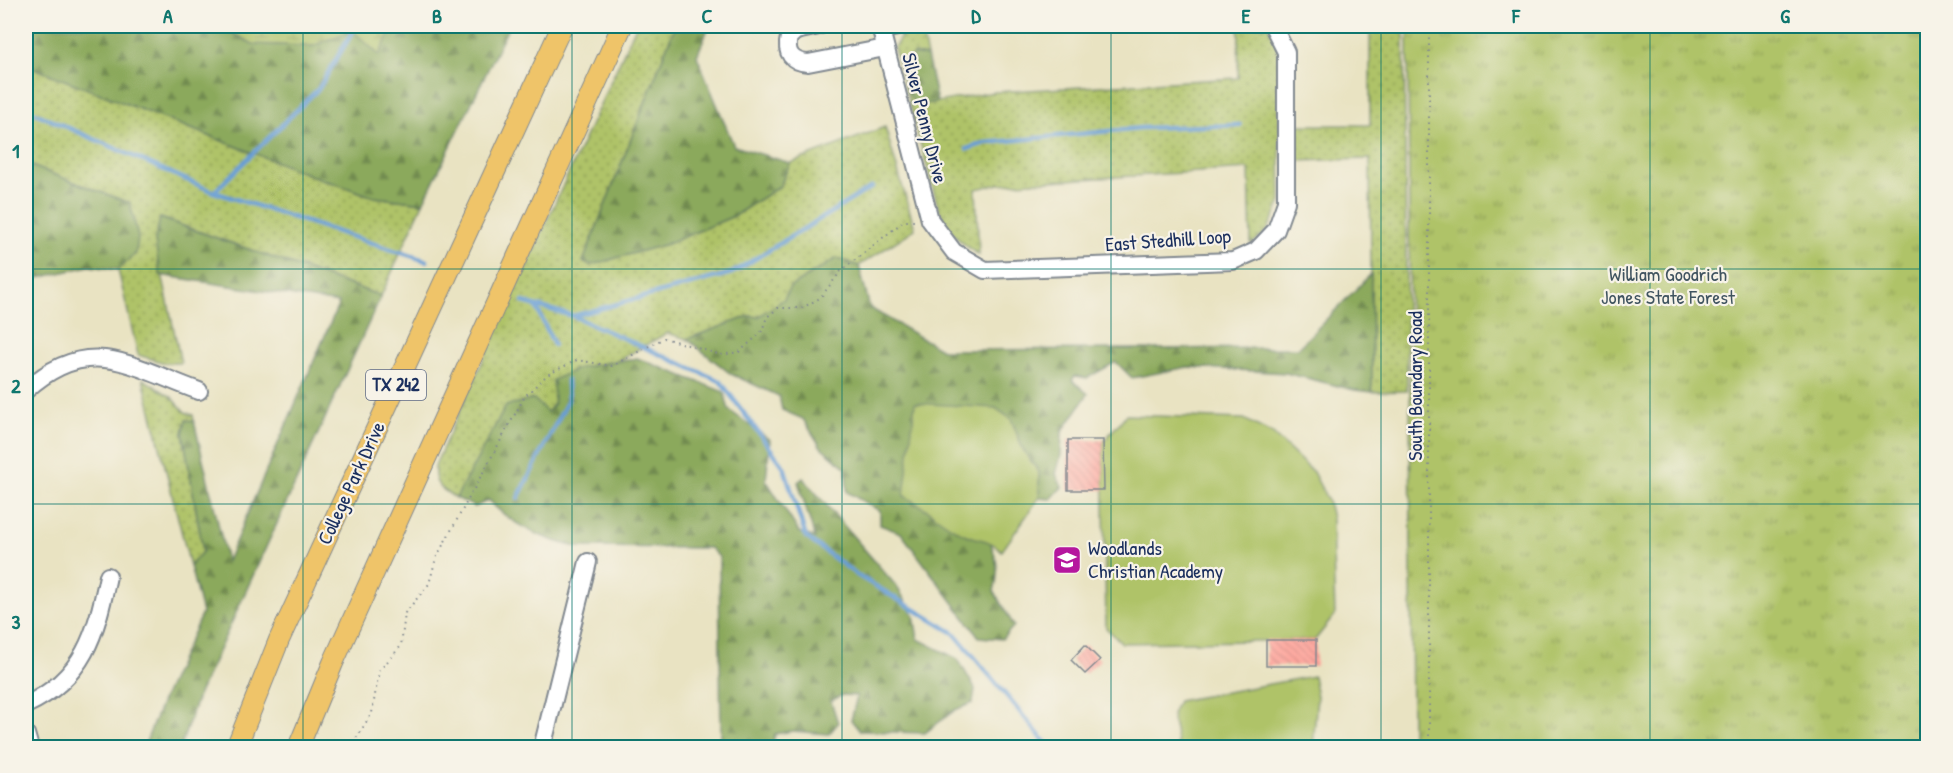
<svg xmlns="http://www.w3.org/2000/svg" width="1953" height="773" font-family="'Patrick Hand',sans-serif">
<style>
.grass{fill:url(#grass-dots);stroke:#657962;stroke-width:1.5}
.forest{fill:url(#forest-firs);stroke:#536c5d;stroke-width:1.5}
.wetland{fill:url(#wetland-marsh);stroke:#657962;stroke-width:1.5}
.park{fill:url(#park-tufts);stroke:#657962;stroke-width:1.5}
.garden{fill:#afc367;stroke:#657962;stroke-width:1.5}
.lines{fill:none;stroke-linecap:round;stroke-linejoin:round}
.stream{stroke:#679ed5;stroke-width:4.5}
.building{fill:url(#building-back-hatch)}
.minor-casing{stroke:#828990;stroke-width:20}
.major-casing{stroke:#828990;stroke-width:22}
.path{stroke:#828990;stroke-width:2;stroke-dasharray:1.5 4.5;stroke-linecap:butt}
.minor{stroke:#fff;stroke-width:16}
.major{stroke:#efc469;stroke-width:20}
.grid{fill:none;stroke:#0f766e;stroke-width:1.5;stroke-opacity:0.55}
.labels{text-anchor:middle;stroke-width:4.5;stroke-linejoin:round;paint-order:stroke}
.shield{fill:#f7f3e8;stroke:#5d6a87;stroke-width:1.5}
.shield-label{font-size:18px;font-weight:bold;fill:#1b2f5e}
.street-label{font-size:20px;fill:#1b2f5e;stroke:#f7f3e8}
.park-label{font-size:20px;fill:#405460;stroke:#f7f3e8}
.poi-label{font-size:20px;fill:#1b2f5e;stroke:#f7f3e8;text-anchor:start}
.neatline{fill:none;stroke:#0f766e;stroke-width:2}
.grid-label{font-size:20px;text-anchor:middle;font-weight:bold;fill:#0f766e}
</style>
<defs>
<pattern id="grass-dots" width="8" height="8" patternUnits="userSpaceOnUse" patternTransform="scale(1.5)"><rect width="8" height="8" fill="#afc367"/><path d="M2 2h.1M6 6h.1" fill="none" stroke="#8e9f58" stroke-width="1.8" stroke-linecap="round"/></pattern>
<pattern id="forest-firs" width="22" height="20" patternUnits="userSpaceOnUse" patternTransform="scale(1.5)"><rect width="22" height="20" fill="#8ba95c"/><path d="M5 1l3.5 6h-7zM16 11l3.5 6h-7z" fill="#718a4f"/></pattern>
<pattern id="wetland-marsh" width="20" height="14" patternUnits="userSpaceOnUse" patternTransform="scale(1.5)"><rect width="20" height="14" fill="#afc367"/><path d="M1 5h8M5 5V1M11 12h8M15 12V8" fill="none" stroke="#8e9f58"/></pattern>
<pattern id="park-tufts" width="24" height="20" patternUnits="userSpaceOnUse" patternTransform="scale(1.5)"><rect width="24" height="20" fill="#afc367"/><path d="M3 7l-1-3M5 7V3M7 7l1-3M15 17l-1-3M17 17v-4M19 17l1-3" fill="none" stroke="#8e9f58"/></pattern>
<pattern id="building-back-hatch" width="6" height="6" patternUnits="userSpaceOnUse" patternTransform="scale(1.5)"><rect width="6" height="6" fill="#fea69c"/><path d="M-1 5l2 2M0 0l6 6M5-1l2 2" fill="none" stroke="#d98f89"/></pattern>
</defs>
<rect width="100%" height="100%" fill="#f7f3e8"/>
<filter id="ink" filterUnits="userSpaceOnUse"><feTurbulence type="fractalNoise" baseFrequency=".0167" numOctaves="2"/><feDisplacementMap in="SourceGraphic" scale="12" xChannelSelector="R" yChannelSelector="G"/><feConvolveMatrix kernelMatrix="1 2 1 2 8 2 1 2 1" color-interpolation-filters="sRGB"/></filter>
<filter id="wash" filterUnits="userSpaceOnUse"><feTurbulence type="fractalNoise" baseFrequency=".008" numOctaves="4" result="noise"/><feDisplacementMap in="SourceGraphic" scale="24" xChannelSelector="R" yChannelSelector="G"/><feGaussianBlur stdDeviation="1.35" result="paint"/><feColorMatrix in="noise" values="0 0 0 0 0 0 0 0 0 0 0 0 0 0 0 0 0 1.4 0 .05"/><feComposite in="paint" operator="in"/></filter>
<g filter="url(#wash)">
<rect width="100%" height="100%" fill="#e9e3c2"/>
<g class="grass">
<path d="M636,26H675L583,262L591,265L667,244L734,216L780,186L790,163L885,127L915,229L859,266L837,258L790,287L784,299L758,317L750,316L687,339L667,333L619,360L579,368L547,413L507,406L456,498C440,489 431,482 436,463Z"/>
<path d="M1239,26H1268L1278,43L1281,202L1267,231L1251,245L1249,169L999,184L976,189L979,255C959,242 947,230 938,207L894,48L901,36L921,29L927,56L913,54L905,66L920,105L994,92L1238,78Z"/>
<path d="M1370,26H1404L1407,391L1372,392L1370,159L1297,161V125H1370Z"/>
<path d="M26,65L310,175L374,197L423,203L381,296L161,218L155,241L181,363H165L138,355L118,270L136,253L130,203L26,164Z"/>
<path d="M143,379L172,397L185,412L193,415L194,421L186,420L183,433L203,551L190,566Z"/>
</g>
<g class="forest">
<path d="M26,26H219L253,44L313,46L353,30L379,54L393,26H509L423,203L374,197L310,175L26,65Z"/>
<path d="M675,26H709L697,56L734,146L790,163L780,186L734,216L667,244L591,265L583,262Z"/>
<path d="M913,54L927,56L937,102L920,105L913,101L907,88L911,79L905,65Z"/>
<path d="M26,164L130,203L138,237L136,253L118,270L89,266L26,281Z"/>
<path d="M160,218L381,296L198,696L180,748L144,747L162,701L202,613L190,566L203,551L183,433L186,420L194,421L227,561L339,303L160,275L155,240Z"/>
<path d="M837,258L859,266L870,308L942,350L1298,348L1371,274L1372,392L1354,390L1286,373L1188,367L1132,378L1116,362L1087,378L1075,376L1072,380L1088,394L1062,432L1061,455L1056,474L1062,487L1051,499L1039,498V472L1023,450L1011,419L995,408L904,495L919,503L965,534L989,539C997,558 1000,571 994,591L1014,626L1002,639L979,637L901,533L880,525V511L847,492L846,468L821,447L803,419L782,410L779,396L731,374L687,339L750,316L758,317L784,299L790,287Z"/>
<path d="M637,358L724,392L729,410L770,440L766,480L799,532L815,538L798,482L803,478L897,587L914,615L918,639L958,659L975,689L973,703L955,710L925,733L860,731L851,720L857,696L842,695L831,701L838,723L829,734L792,731L775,734L772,747H721L719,557L710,548L577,547C547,541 509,524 489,500L475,507L456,498L506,406L534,399L547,412L554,405L553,380L579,368Z"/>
</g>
<path class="wetland" d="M219,26H246L249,28L251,26H393L379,55L352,30L313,46L253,44Z"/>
<path class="park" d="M1408,26H1927V747H1412Z"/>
<g class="garden">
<path d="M915,403L995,408L1011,419L1023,450L1039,472V498L1002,551C985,536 981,542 964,534C942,524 926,506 904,496Z"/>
<path d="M1126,415L1244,419L1273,434L1313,472L1328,501L1332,518L1335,615L1315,640L1122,643L1106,628L1103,442Z"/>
<path d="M1313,676L1317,696L1313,747H1178L1172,714L1178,701Z"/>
</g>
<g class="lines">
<g class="stream">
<path d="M26,109L214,192L427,261"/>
<path d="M967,149L985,143L1141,128L1240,125"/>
<path d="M214,192L319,88L356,26"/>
<path d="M523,302L573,316L732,273L872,187"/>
<path d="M536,306L554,345"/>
<path d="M573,316L720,381L784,467L806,537L857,575L954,633L1050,748"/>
<path d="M518,498L568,400L567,380"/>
</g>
</g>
<g id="blocks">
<g class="building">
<path d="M1068,440H1103L1104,490H1068Z"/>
<rect x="1266" y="640" width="50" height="26"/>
<path d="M1085,645L1100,660L1085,674L1071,660Z"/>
</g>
</g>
</g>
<g filter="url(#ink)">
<use href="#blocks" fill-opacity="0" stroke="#828990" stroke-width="1.5"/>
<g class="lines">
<g class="minor-casing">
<g id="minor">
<path d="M819,26L796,31L789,37C785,53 792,62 808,63L885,48"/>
<path d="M880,26L930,220L954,252L985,270L1233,261L1256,251L1276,230L1286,202V52L1273,26"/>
<path d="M881,30L904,26"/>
<path d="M26,390C89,333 130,366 199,391"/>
<path d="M26,705C84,678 96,634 108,576"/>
<path d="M26,734L30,748"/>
<path d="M542,748L588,562"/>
</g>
</g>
<g class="major-casing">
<g id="major">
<path d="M236,748L279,640L562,26"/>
<path d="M298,748L333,663L622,26"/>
</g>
</g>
<g class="path">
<path d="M350,748L372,713L379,671L401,646L405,613L429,584L436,558L525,396L547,375L577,360L612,366L664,338L721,355L739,352L761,333L767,317L778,308H802L820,298L841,271L904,221H914"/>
<path d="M1429,748V26"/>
</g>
<use href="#minor" class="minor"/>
<use href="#major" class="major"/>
</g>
</g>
<path class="grid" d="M303,26V748M572,26V748M842,26V748M1111,26V748M1381,26V748M1650,26V748M26,269H1928M26,504H1928"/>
<defs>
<g id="school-square" transform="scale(1.5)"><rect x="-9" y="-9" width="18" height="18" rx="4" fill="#b5179e" stroke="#f7f3e8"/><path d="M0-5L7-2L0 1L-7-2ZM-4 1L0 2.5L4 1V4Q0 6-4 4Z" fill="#fff"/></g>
</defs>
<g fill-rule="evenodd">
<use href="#school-square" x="1067" y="560"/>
</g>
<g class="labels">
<rect class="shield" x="366" y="370" width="60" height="30" rx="4.5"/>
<g class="shield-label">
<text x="396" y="391">TX 242</text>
</g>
<g class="street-label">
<text transform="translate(925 118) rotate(76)" y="7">Silver Penny Drive</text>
<text transform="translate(1168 240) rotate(-4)" y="7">East Stedhill Loop</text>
<text transform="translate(1415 386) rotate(-90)" y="7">South Boundary Road</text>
<text transform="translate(351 483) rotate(-65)" y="7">College Park Drive</text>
</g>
<g class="park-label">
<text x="1668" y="281">William Goodrich<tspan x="1668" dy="23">Jones State Forest</tspan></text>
</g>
<g class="poi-label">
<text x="1088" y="555">Woodlands<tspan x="1088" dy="23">Christian Academy</tspan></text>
</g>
</g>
<rect width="1953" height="773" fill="none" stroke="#f7f3e8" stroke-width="66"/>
<rect x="33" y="33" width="1887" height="707" class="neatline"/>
<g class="grid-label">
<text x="168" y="23">A</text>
<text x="437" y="23">B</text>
<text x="707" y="23">C</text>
<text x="976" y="23">D</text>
<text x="1246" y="23">E</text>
<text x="1516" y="23">F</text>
<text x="1785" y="23">G</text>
<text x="16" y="158">1</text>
<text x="16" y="393">2</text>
<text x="16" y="629">3</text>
</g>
</svg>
